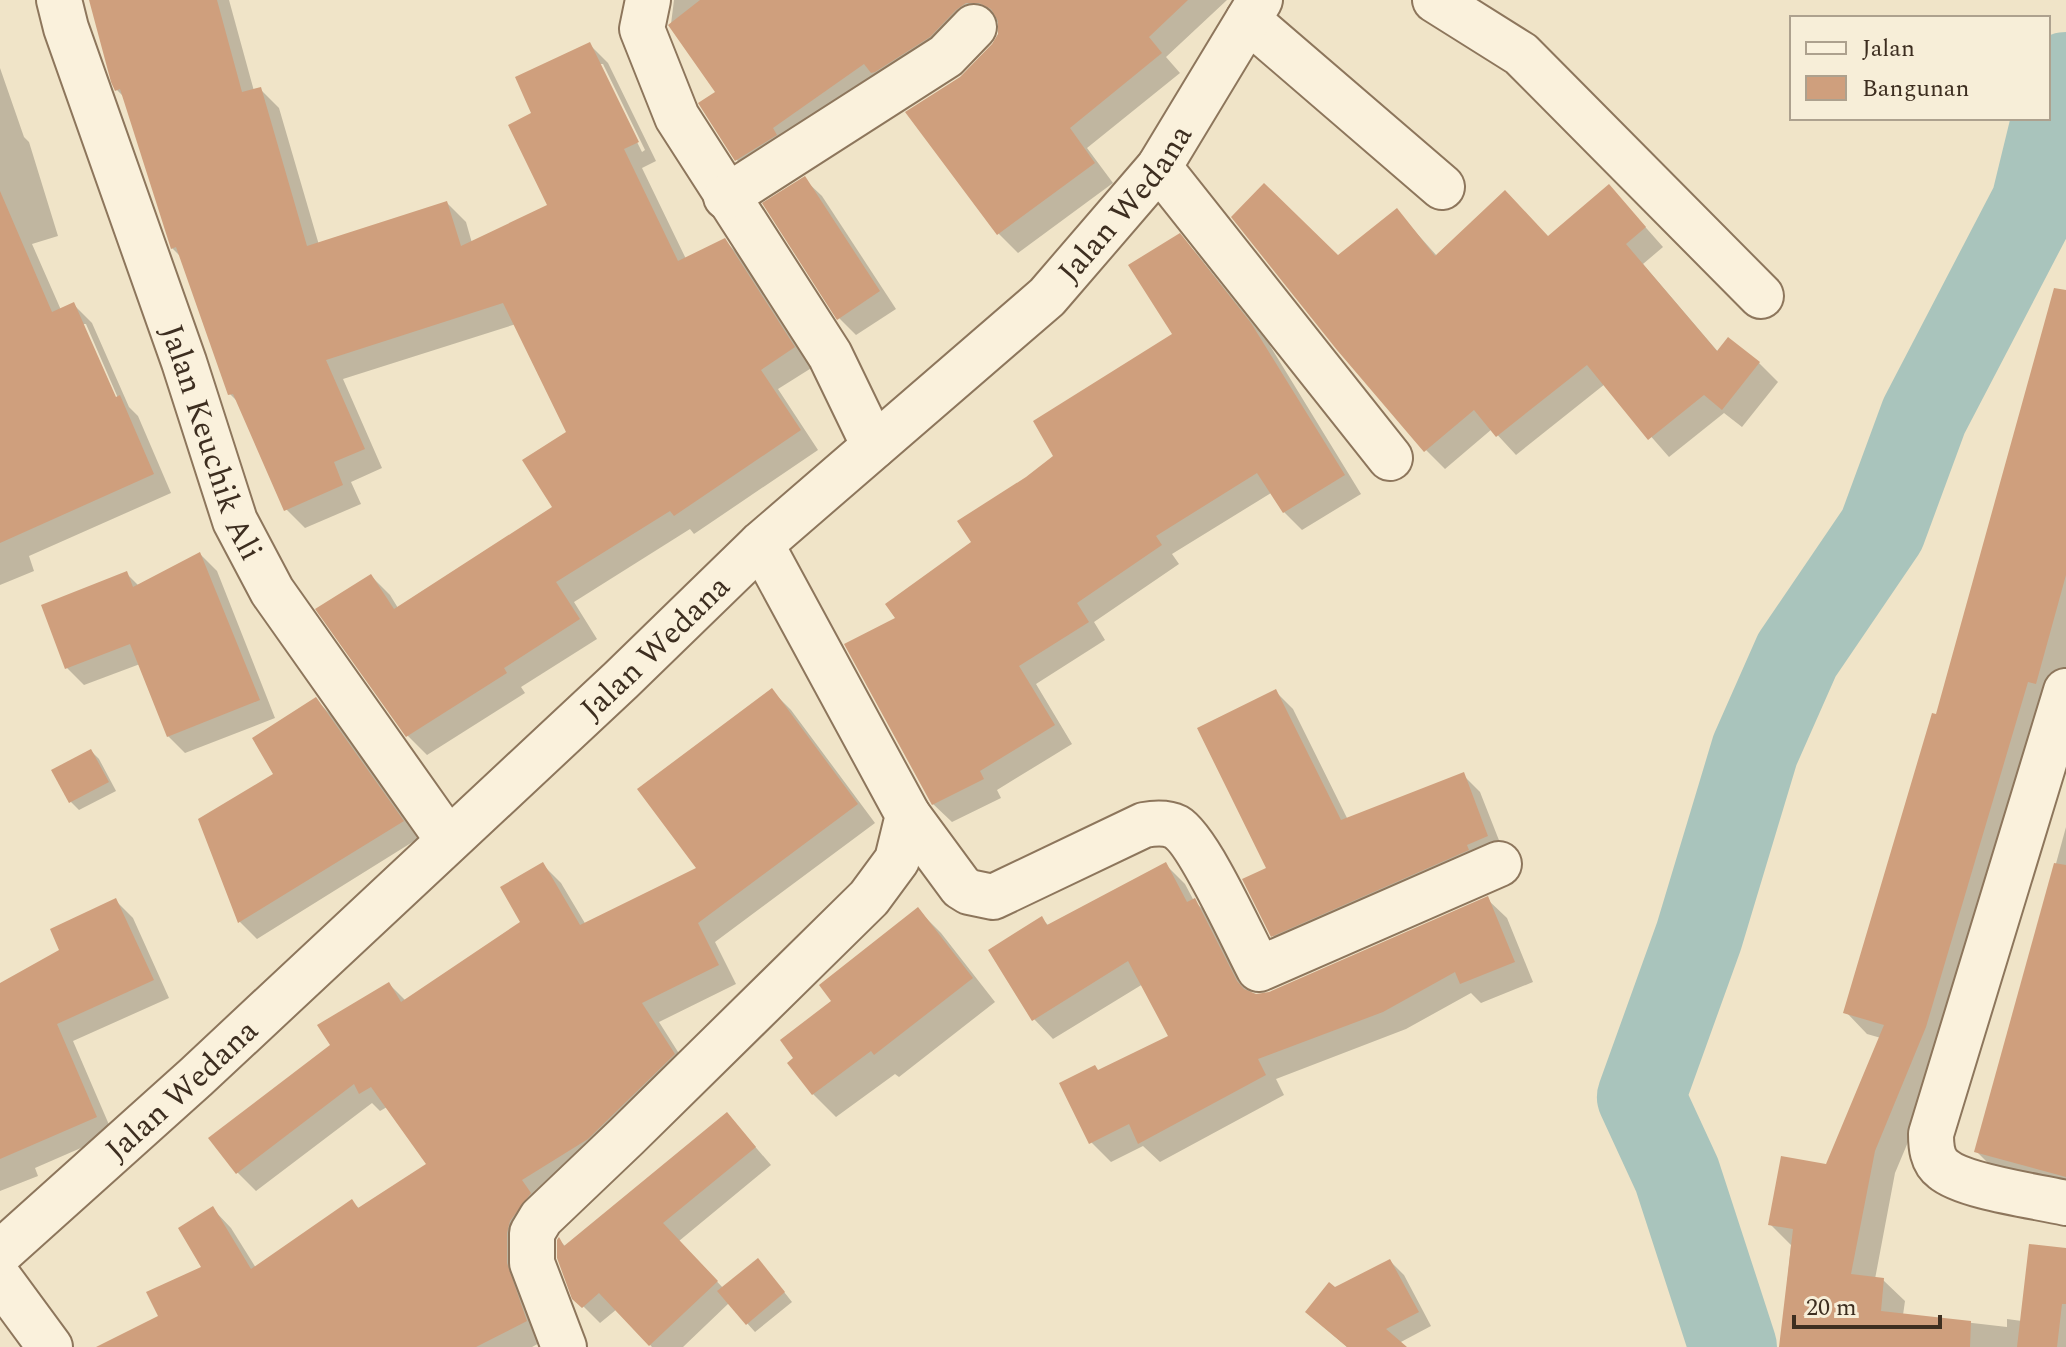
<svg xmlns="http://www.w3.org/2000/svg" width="2066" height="1347" font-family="Spectral,serif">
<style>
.shadow{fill:#0003;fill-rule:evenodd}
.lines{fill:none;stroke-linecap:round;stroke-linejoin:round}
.river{stroke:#a9c4bc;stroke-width:88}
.building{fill:#cf9f7d}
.minor-casing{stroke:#8d765c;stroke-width:48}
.tertiary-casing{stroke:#8d765c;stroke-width:48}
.minor{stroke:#faf1dc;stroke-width:44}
.tertiary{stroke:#faf1dc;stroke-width:44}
.labels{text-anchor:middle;stroke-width:7;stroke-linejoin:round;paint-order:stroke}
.street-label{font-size:32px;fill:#3d2e20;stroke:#f7eed8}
</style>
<rect width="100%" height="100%" fill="#f0e4c8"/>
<g class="shadow">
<path d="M91,0H229L254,91L260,89L279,108L319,245L447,203L466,222L472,243L549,206L534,114L589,44L608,63L656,161L642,168L686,259L724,240L743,259L813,367L778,389L818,450L694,534L690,529L574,602L597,639L521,687L525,693L427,755L408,736L318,610L371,576L390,595L398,608L555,508L569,433L516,324L343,379L382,468L351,482L361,504L305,528L286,509L240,404L230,394L182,258L172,248L126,99L117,90ZM598,64H603L645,150L642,152Z"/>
<path d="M674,0H1227L1166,57L1180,73L1087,148L1113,183L1018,253L999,234L961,78L994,45L1000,33V22L988,21L756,179L737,160L701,104L718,93L671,24Z"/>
<path d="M0,68L24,137L29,142L58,236L32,244L61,310L74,305L92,323L129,407L138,416L171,493L29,556L34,571L0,585ZM81,324H86L121,405L118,406Z"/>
<path d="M804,179L822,196L896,309L856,335L839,318Z"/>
<path d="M1609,186L1663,247L1643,264L1719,353L1759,363L1778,382L1742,427L1724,413L1669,457L1605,384L1516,455L1492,429L1445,469L1426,450L1338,257L1397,211L1437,256L1548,238Z"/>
<path d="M1179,236L1197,254L1269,344L1361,494L1302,530L1284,512L1271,493L1172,554L1179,564L1094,622L1105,640L1036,684L1072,744L997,790L1001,798L952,822L933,804L898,618L973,542L1027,479L1056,457L1175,334Z"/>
<path d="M2066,345V671L1947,1049L1895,1173L1875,1279L1883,1280L1905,1301L1903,1315L2007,1327V1319L2022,1321L2066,1250V1347H1781L1791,1245L1770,1224L1828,1166L1881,1038L1867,1034L1846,1012L1937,717Z"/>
<path d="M200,554L217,571L275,718L185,753L168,736L140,664L84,685L67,668L127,574L139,586Z"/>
<path d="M772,691L791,710L875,823L715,942L736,984L659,1022L692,1074L540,1199L545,1340L532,1347H242L204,1268L213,1209L231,1228L256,1268L352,1202L360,1209L429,1165L387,1107L380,1111L372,1103L256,1191L237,1172L333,1046L389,984L406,1001L523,923L542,864L561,883L586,925L699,868Z"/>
<path d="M1276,692L1293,709L1348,820L1463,775L1480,792L1504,853L1289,953L1272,935L1269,869Z"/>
<path d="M316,700L333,717L419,838L257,939L240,922L201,820L276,774Z"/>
<path d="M91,751L99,759L116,791L79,810L71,802Z"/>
<path d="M2066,827V1196L2004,1179L1977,1152Z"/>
<path d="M1166,865L1185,884L1194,901L1214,920L1252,994H1270L1487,899L1507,918L1533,982L1481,1003L1471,993L1406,1029L1276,1079L1284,1095L1160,1162L1143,1146L1111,1162L1091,1142L1100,1072L1171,1036L1143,984L1053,1039L1034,1019L1042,919L1049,926Z"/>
<path d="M116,901L133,918L169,998L73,1041L113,1134L35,1168L38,1176L0,1191V986L62,951Z"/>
<path d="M918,910L941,933L995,1002L899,1077L895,1074L836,1117L813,1094L834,1001Z"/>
<path d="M727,1114L771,1165L679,1241L724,1289L766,1269L792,1302L755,1332L729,1303L683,1347H652L617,1309L600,1323L583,1306L560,1241L566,1247Z"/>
<path d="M1390,1261L1404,1275L1431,1326L1399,1343L1404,1347H1347L1307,1312L1335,1290Z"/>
</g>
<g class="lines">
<path class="river" d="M1733,1347L1677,1175L1641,1097L1699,936L1755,750L1797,655L1882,530L1924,416L2035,203L2066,76"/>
</g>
<g class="building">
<path d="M89,0H217L242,92L261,87L307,246L447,201L461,246L547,205L508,125L531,113L515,77L590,42L639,142L624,149L678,261L725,238L795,347L761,370L801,430L674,516L670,511L556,582L580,619L504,668L507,673L406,737L315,609L371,574L394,609L552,507L522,460L566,432L503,303L326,360L365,449L334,462L343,485L284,511L233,394L228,395L176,247L171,249L120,89L115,91L111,82Z"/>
<path d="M700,0H1188L1149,37L1162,53L1070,128L1095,163L997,235L905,112L960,77L992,44L998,34V21L991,9L979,3H966L956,10L930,37L875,72L871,73L864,64L773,128L777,135L735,161L698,103L715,92L668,25Z"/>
<path d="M805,176L880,291L837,320L762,203Z"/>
<path d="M1264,183L1338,255L1397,208L1435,256L1505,190L1548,236L1609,184L1646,227L1626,244L1717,351L1728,337L1760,362L1722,410L1704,395L1648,440L1587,365L1496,437L1474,410L1424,452L1337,350L1231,217Z"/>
<path d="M0,191L52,312L74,302L116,397L120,395L154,474L0,543Z"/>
<path d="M1180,233L1251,323L1345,475L1283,513L1257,473L1156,536L1162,545L1077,603L1089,622L1019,666L1055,725L980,771L984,779L932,805L844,644L895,618L885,604L971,542L957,521L1026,477L1053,456L1033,421L1172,334L1128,265Z"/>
<path d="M2054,288L2066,290V575L2036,684L2028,682L1926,1027L1875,1151L1851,1274L1884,1278L1881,1311L1971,1321L1970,1347H1779L1793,1229L1768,1225L1781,1156L1826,1164L1884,1025L1843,1013L1932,713L1936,714Z"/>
<path d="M200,552L260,700L167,737L130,644L65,669L41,605L127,571L133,587Z"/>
<path d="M772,688L858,804L698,923L719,965L642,1003L675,1054L588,1139L522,1180L531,1193L510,1221L507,1233V1263L527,1321L476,1347H96L158,1316L146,1292L201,1267L178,1228L213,1206L251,1269L352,1199L358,1208L426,1164L371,1087L359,1094L354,1084L236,1174L208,1138L330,1045L317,1025L389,982L401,1002L520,922L500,887L543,862L580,925L696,868L637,789Z"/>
<path d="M1276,689L1341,820L1464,772L1488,836L1467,845L1469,850L1271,937L1242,879L1266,868L1197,728Z"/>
<path d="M316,697L404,821L238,923L198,819L273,774L252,738Z"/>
<path d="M91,749L109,782L69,803L51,770Z"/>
<path d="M1166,862L1187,902L1195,898L1237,981L1244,989L1256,994L1269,992L1488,896L1515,962L1460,984L1455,972L1383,1012L1258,1059L1266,1075L1138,1144L1129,1124L1089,1144L1059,1083L1095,1065L1098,1070L1168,1036L1128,961L1032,1021L988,950L1042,916L1047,925Z"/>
<path d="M2054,863L2066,865V1177L1974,1152Z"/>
<path d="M116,898L154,980L57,1024L97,1117L0,1159V983L59,950L50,929Z"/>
<path d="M918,907L973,978L874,1055L871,1051L812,1095L787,1063L793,1058L780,1040L831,1001L819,985Z"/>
<path d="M727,1112L756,1147L663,1223L718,1281L649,1346L599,1293L582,1308L572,1299L557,1258V1240L559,1237L564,1246Z"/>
<path d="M2029,1244L2066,1248V1304H2062L2057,1347H2017Z"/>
<path d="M758,1258L785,1292L746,1325L717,1291Z"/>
<path d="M1390,1259L1419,1312L1386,1329L1407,1347H1347L1305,1312L1329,1282L1335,1287Z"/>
</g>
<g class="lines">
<g class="minor-casing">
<g id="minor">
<path id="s1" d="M59,0L66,28L184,362L235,521L272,591L448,840"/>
<path d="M648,0L642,29L677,117L830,355L874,446"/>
<path d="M1435,0L1521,54L1761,296"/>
<path d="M1248,20L1442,187"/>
<path d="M1159,167L1390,458"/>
<path d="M726,197L946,56L974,27"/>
<path d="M2066,691L1931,1134C1931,1146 1932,1161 1943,1169C1964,1187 2036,1196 2066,1203"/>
<path d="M908,815L961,887L969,892L993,897L1144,825C1155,823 1166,822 1176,827C1199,840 1244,941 1259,969L1499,864"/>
<path d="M0,1279L50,1347"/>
<path d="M564,1347L532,1263V1233L541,1218L627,1136L869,898L897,860L908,815L761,544"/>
</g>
</g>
<g class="tertiary-casing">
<g id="tertiary">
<path id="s2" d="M0,1253L196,1077L621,680L761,544L1047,297L1159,167L1260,0"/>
</g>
</g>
<use href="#minor" class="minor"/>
<use href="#tertiary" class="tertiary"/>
</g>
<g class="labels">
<g class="street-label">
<text dy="11" stroke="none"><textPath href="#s2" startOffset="1540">Jalan Wedana</textPath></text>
<text dy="11" stroke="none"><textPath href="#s1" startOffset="468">Jalan Keuchik Ali</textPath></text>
<text dy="11" stroke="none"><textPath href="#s2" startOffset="892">Jalan Wedana</textPath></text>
<text dy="11" stroke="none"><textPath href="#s2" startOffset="244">Jalan Wedana</textPath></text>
</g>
</g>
<rect x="1790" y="16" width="260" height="104" fill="#f7eed8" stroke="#ada18e" stroke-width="2"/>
<rect x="1806" y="42" width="40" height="12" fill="#faf1dc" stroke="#ada18e" stroke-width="2"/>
<text x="1862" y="56" font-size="24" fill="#3d2e20">Jalan</text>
<rect x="1806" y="76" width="40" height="24" fill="#cf9f7d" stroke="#ada18e" stroke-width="2"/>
<text x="1862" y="96" font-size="24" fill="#3d2e20">Bangunan</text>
<path d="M1794 1315v12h146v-12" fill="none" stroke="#3d2e20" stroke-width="4"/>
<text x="1806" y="1315" font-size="24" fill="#3d2e20" stroke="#f7eed8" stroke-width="6" paint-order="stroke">20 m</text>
</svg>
